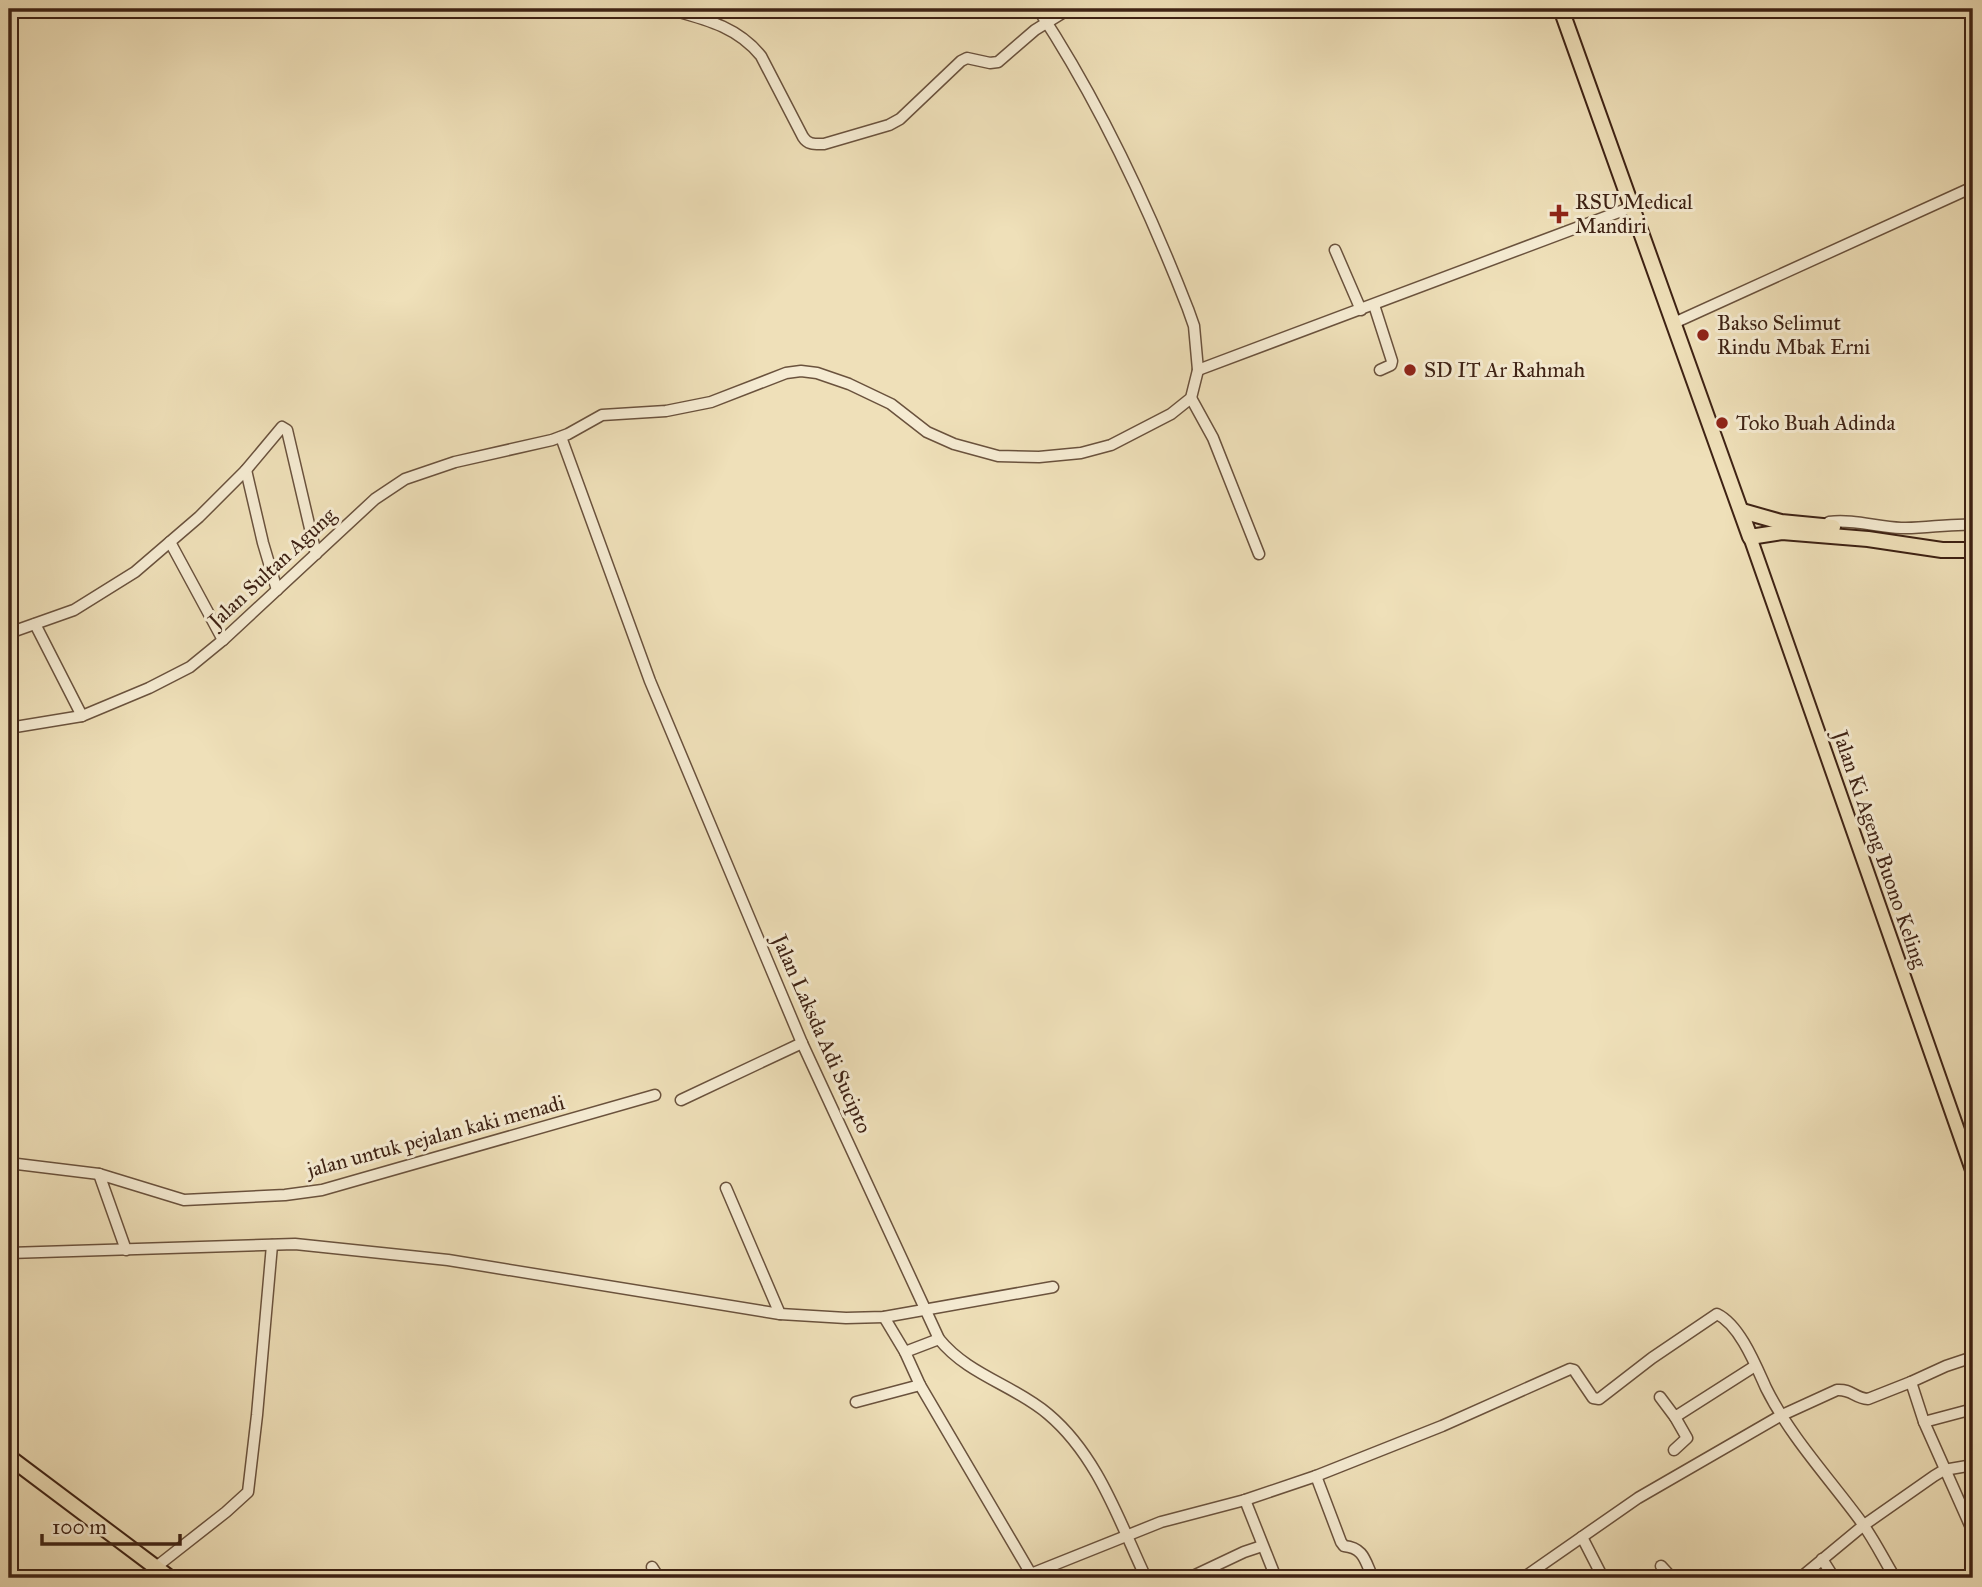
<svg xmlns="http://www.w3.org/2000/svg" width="1982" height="1587" font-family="'IM FELL Great Primer',serif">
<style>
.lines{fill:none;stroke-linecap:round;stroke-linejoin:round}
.minor-casing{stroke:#6a523d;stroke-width:13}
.major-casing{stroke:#3e2214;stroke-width:16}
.highway-casing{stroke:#3e2214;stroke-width:18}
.minor{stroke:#f5ebd2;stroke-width:10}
.major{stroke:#efe0b9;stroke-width:12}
.highway{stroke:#efe0b9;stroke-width:14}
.poi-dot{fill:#8f2418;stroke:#f5ebd2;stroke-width:2.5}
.labels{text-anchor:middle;stroke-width:6;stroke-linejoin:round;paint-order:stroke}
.poi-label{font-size:21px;fill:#3e2214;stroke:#f5ebd2;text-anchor:start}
.street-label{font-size:21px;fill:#3e2214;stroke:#f5ebd2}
</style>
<rect width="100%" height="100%" fill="#efe0b9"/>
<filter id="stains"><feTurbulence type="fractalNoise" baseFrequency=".00286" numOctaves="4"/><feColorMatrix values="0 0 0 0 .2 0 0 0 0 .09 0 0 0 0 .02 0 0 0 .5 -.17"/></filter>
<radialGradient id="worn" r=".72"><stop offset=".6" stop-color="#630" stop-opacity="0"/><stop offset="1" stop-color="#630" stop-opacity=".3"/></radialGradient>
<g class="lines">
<g class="minor-casing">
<g id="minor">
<path d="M668,9C704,19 737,26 761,56L803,137C808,145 815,144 824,144L889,125L900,119L961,61L967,58L990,63L998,62L1035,30L1069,9"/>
<path d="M1335,250L1361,310"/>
<path d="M1374,305L1392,361L1391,365L1380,370"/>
<path d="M1674,323L1973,187"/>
<path d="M1198,370L1632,207"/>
<path d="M1191,398L1213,438L1259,554"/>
<path d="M561,437L650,681L802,1043L939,1339C968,1375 1014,1385 1048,1414C1098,1456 1119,1521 1146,1578"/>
<path d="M246,470L263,543L277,590"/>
<path d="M1827,525L1829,522C1853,519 1877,527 1901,528C1926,529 1949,523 1973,525"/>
<path d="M170,542L223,640"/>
<path d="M35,624L82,716"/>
<path d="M9,633L74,610L135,572L199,517L246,470L282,427L287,430L316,554"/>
<path d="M9,728L82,716L149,688L190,667L223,640L375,499L405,479L455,462L552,440L568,434L602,415L666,411L711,402L786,373L801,371L817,373L849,384L891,404L927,432L954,444L998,456L1039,457L1081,453L1111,445L1171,414L1191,398L1198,370L1194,326L1188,309C1147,204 1100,103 1038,9"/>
<path d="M681,1100L802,1043"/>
<path d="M9,1163L99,1174"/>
<path d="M726,1188L780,1314"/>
<path d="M126,1250L99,1174L184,1200L285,1195L322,1190L655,1095"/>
<path d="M9,1253L295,1244L448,1260L780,1314L846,1318L884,1317L1053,1287"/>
<path d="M884,1317L905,1352"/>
<path d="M1911,1382L1946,1366L1973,1357"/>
<path d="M920,1385L905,1352L939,1339"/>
<path d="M1660,1397L1675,1417L1755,1366"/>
<path d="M856,1402L920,1385L1031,1574"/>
<path d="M1924,1422L1973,1409"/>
<path d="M1674,1450L1687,1438L1675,1417"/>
<path d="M1316,1476L1442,1426L1570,1369L1574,1370L1593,1398L1599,1399L1652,1358L1717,1314C1740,1325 1756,1366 1766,1388C1791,1438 1830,1479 1862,1523C1875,1541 1884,1560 1895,1578"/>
<path d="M1245,1500L1276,1578"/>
<path d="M1582,1537L1603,1578"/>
<path d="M1822,1559L1834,1578"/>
<path d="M1661,1566L1672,1578"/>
<path d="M156,1567L226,1512L248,1492L257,1415L272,1245"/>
<path d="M652,1567L659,1578"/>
<path d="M1032,1578L1031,1574L1161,1522L1245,1500L1316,1476L1341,1542L1344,1546C1365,1548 1365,1562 1373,1578"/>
<path d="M1189,1578L1244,1552L1262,1546"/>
<path d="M1523,1578L1638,1498L1780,1416L1837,1390C1852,1389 1854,1398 1868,1399L1911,1382L1924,1422L1973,1532"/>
<path d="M1800,1578L1864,1525L1934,1476L1944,1470L1973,1465"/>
</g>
</g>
<g class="major-casing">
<path id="major" d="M1750,537L1973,1173"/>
</g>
<g class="highway-casing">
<g id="highway">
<path d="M1561,9L1750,537L1782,532L1868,539L1942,550H1973"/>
<path d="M1742,511L1781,522L1833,527"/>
<path d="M9,1457L170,1578"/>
</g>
</g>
<use href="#minor" class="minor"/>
<use href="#major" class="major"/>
<use href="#highway" class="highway"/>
</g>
<g class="poi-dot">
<path d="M1555.5 203.5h7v7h7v7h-7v7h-7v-7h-7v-7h7z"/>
<circle cx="1703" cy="335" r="7"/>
<circle cx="1410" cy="370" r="7"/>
<circle cx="1722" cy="423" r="7"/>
</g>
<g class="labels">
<g class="poi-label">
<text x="1575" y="209">RSU Medical<tspan x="1575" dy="24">Mandiri</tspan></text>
<text x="1717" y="330">Bakso Selimut<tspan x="1717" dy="24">Rindu Mbak Erni</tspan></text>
<text x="1424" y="377">SD IT Ar Rahmah</text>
<text x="1736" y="430">Toko Buah Adinda</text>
</g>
<g class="street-label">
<text transform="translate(272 568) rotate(-43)" y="7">Jalan Sultan Agung</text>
<text transform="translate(1880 849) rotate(71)" y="7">Jalan Ki Ageng Buono Keling</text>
<text transform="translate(822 1034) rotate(66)" y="7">Jalan Laksda Adi Sucipto</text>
<text transform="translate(436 1136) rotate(-15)" y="7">jalan untuk pejalan kaki menadi</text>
</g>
</g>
<rect width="1982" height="1587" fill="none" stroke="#efe0b9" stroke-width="35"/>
<rect x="10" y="10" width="1961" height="1566" fill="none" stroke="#3e2214" stroke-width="3.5"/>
<rect x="18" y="18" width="1947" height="1552" fill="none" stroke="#3e2214" stroke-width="2"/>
<path d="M42 1534v10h138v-10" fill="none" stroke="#3e2214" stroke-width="3.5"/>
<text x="52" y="1534" font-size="21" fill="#3e2214" stroke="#f5ebd2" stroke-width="5" paint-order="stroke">100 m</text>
<rect width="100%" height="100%" filter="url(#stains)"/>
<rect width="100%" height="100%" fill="url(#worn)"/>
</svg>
